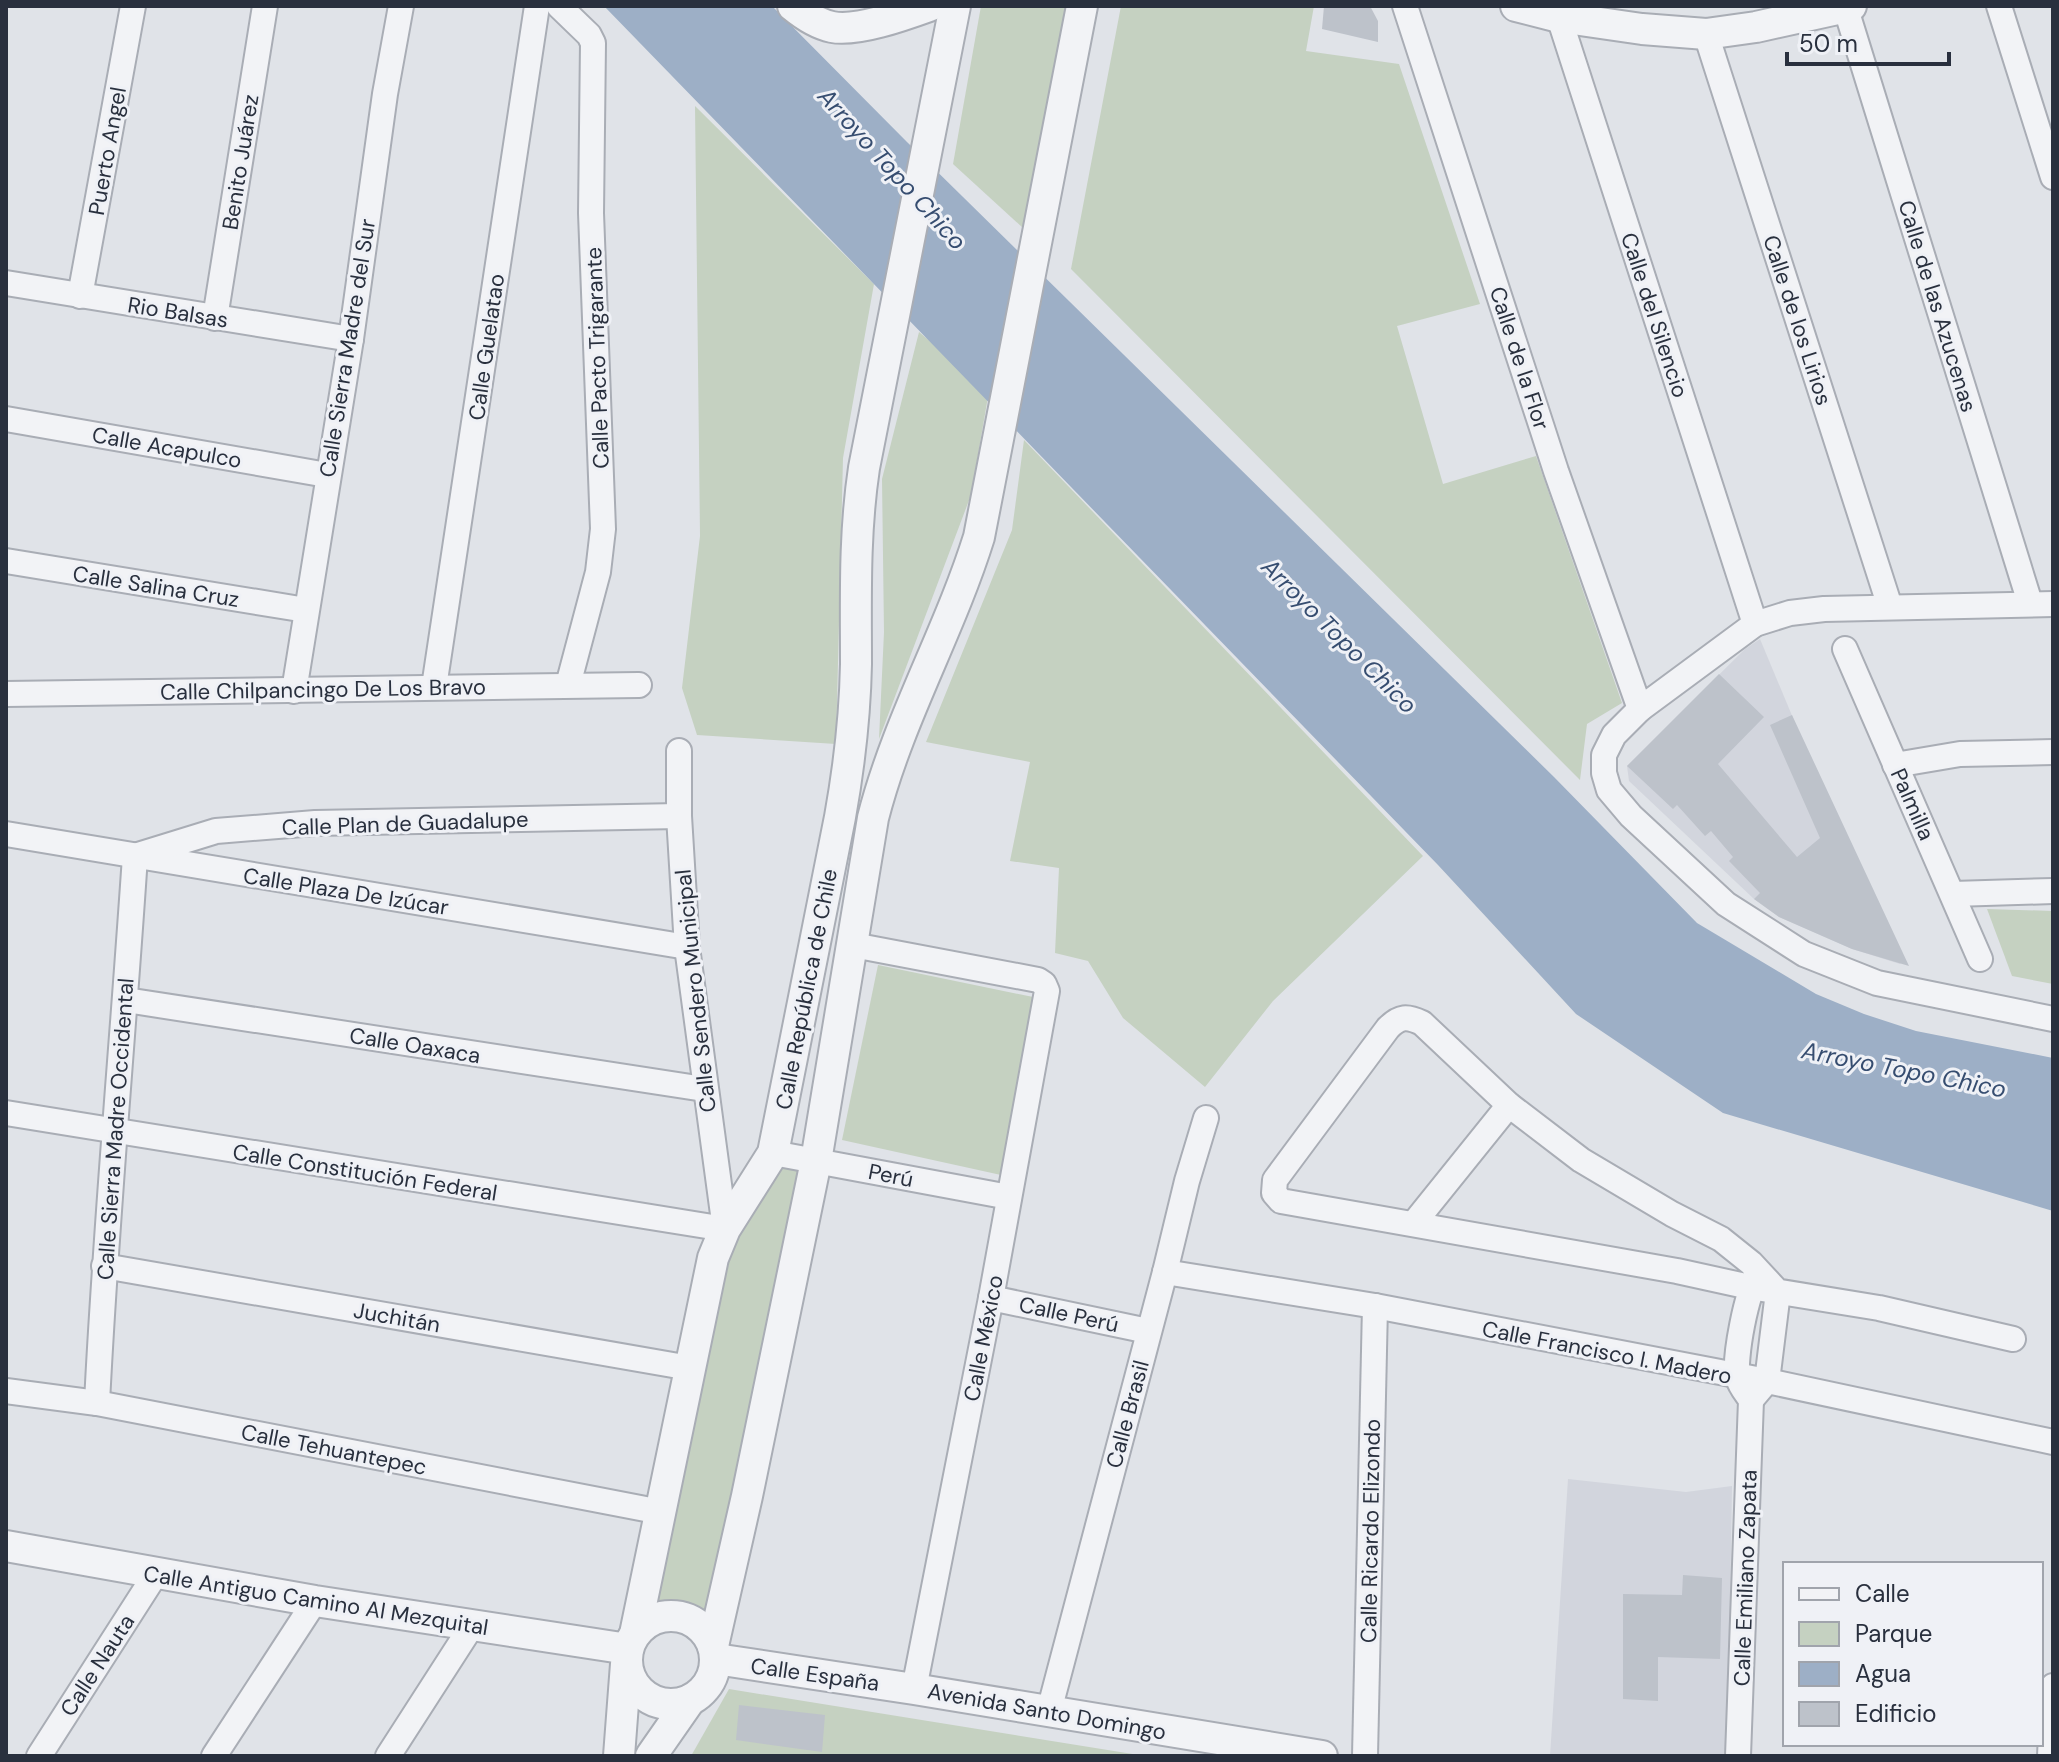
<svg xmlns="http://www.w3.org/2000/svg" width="2059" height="1762" font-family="'DM Sans',sans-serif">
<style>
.built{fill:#d2d5dd}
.green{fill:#c5d1c1}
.water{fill:#9dafc6}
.building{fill:#bdc2ca}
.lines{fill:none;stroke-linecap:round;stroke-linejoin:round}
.minor-casing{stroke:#a9adb5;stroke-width:28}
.tertiary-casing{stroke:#a9adb5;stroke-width:34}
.minor{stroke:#f2f3f6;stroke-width:24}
.tertiary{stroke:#f2f3f6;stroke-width:30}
.labels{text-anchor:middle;stroke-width:6;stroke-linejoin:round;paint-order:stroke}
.street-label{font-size:22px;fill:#29303e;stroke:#eff1f6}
.water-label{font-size:24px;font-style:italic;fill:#364d70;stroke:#eff1f6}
</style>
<rect width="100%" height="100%" fill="#e0e3e8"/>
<g class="built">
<path d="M1760,639L1803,742L1904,960L1900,964L1852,949L1779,917L1754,899L1629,781L1627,766L1745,649Z"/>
<path d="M1568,1479L1686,1492L1732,1486L1728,1756H1550Z"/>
</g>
<g class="green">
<path d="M981,6H1072L1023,228L953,164Z"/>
<path d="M1121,6H1314L1306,51L1399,64L1480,304L1397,326L1443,484L1536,456L1622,703L1587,724L1580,780L1071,269Z"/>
<path d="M695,106L874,284L843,458L836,744L697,735L682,688L700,536Z"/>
<path d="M919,332L989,391L971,495L879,739L884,632L882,479Z"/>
<path d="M1024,440L1423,856L1273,1001L1205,1087L1123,1018L1088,961L1055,953L1059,868L1010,861L1030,762L926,742L1012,530Z"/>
<path d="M1987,909L2053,911V984L2012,976Z"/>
<path d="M878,965L1038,998L1001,1175L842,1140Z"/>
<path d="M785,1163L799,1168L709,1612L655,1606L738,1220Z"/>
<path d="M729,1689L1145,1756H691Z"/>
</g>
<path class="water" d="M604,6H772L907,142L1554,777L1697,923L1816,994L1864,1014L1916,1031L2053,1058V1211L1723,1113L1576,1014L1438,865Z"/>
<g class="building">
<path d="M1324,6H1370L1378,21V42L1322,29Z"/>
<path d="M1719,674L1764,717L1718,764L1797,857L1820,838L1770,725L1792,715L1909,966L1852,949L1779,917L1754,899L1760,893L1729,861L1733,857L1711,831L1705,836L1677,805L1673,809L1627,766Z"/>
<path d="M1683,1575L1722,1578L1720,1659L1658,1657V1701L1623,1699V1594L1682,1595Z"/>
<path d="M739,1705L825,1715L822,1752L736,1740Z"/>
</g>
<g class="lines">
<g class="minor-casing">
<g id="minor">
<path d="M559,6L589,35L593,43L591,213L603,529L598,572L568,685"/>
<path d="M1405,6L1556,471L1640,709"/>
<path d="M1560,6L1559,17L1755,624"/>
<path d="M1845,6L2030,603"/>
<path d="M1999,6L2053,177"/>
<path d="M1706,34L1890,607"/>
<path d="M6,283L351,339"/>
<path d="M80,296L133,6"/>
<path d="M215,318L265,6"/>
<path d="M6,419L327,475"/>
<path d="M6,561L306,610"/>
<path d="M2053,604L1824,609L1790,613L1755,624L1640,709L1614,735L1604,755V773L1609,790L1631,816L1726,904L1804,954L1877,983L2053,1019"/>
<path d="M1845,649L1980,959"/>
<path d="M434,687L537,6"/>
<path d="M294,691L351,339L385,94L401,6"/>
<path d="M6,694L639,685"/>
<path d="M1895,765L1960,754L2053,752"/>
<path d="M6,834L687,947"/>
<path d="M1953,894L2053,891"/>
<path d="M853,945L1038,980L1044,984L1047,991L991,1298L914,1689"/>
<path d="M126,1000L704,1089"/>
<path d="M6,1113L725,1229L687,947L679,816V751"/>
<path d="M773,1153L1009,1197"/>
<path d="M1414,1223L1509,1105"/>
<path d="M104,1266L690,1368"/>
<path d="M1165,1272L1375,1306L1767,1381L2053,1442"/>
<path d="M991,1298L1148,1331"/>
<path d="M6,1391L97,1403L661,1512"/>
<path d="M1751,1400L1767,1381L1778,1292L1751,1263L1721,1239L1672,1214L1581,1160L1509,1105L1422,1023C1407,1016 1400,1016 1388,1028L1275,1180L1274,1193L1281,1201L1677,1271L1750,1287L1879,1308L2013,1339"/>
<path d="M97,1403C106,1220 123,1038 135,856L216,831L315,823L679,816"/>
<path d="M1049,1711L1165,1272L1187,1181L1206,1118"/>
<path d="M39,1756L155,1575"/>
<path d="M214,1756L315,1601"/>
<path d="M388,1756L473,1624"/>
<path d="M1365,1756L1375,1306"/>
<path d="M1738,1756L1751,1400C1747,1394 1740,1386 1738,1378C1733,1362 1747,1287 1759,1275"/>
<path d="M2050,1756L2053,1686"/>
</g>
</g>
<g class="tertiary-casing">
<g id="tertiary">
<path d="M793,6C804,15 818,24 832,27C857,32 904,15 929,6"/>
<path d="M1516,6L1559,17L1642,29L1706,34L1756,27L1851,6"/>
<path d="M6,1546L315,1601L628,1649"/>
<circle cx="671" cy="1660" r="44"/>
<path d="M635,1634L713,1258L725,1229L773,1153L840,817C849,767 855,715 856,664C856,598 854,534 864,468L955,6"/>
<path d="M713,1646L747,1496L816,1161L873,818C898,720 949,633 979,537L1082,6"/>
<path d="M716,1659L914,1689L1322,1756"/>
<path d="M619,1756L626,1664"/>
<path d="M651,1756L690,1700"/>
</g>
</g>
<use href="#minor" class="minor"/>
<use href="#tertiary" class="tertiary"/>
</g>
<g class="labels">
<g class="street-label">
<text transform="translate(107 151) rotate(-80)" y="8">Puerto Angel</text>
<text transform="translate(240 162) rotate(-81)" y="8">Benito Juárez</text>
<text transform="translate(1938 306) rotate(73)" y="8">Calle de las Azucenas</text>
<text transform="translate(178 312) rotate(9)" y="8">Rio Balsas</text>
<text transform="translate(1655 315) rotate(72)" y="8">Calle del Silencio</text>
<text transform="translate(1798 320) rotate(72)" y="8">Calle de los Lirios</text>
<text transform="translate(486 347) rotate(-82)" y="8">Calle Guelatao</text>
<text transform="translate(347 348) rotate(-81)" y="8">Calle Sierra Madre del Sur</text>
<text transform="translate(597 358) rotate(-92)" y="8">Calle Pacto Trigarante</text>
<text transform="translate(1520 358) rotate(72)" y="8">Calle de la Flor</text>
<text transform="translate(167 447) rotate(10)" y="8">Calle Acapulco</text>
<text transform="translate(156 586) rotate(9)" y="8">Calle Salina Cruz</text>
<text transform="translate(323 689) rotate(-1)" y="8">Calle Chilpancingo De Los Bravo</text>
<text transform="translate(1913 804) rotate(66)" y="8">Palmilla</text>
<text transform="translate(405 823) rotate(-2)" y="8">Calle Plan de Guadalupe</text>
<text transform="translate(346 891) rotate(9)" y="8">Calle Plaza De Izúcar</text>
<text transform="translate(806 989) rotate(-79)" y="8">Calle República de Chile</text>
<text transform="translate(695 991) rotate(-96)" y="8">Calle Sendero Municipal</text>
<text transform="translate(415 1045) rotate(9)" y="8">Calle Oaxaca</text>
<text transform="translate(115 1129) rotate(-86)" y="8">Calle Sierra Madre Occidental</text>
<text transform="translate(365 1172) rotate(9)" y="8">Calle Constitución Federal</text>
<text transform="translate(891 1175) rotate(11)" y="8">Perú</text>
<text transform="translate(1069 1314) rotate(12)" y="8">Calle Perú</text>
<text transform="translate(397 1317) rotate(10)" y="8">Juchitán</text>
<text transform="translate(983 1338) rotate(-79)" y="8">Calle México</text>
<text transform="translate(1607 1352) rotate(11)" y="8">Calle Francisco I. Madero</text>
<text transform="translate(1127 1414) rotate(-75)" y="8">Calle Brasil</text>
<text transform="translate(334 1449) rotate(11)" y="8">Calle Tehuantepec</text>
<text transform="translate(1370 1531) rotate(-89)" y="8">Calle Ricardo Elizondo</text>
<text transform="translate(1745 1578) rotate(-88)" y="8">Calle Emiliano Zapata</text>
<text transform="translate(316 1600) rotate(9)" y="8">Calle Antiguo Camino Al Mezquital</text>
<text transform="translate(97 1665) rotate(-57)" y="8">Calle Nauta</text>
<text transform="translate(815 1674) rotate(8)" y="8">Calle España</text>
<text transform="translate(1047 1711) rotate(10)" y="8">Avenida Santo Domingo</text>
</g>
<g class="water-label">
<text transform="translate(892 169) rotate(48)" y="8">Arroyo Topo Chico</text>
<text transform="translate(1339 636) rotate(45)" y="8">Arroyo Topo Chico</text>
<text transform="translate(1904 1070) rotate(11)" y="8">Arroyo Topo Chico</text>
</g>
</g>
<rect width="2059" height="1762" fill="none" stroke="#29303e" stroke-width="16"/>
<rect x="1783" y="1562" width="260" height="184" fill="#eff1f6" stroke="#a0a4ac" stroke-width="2"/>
<rect x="1799" y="1588" width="40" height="12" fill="#f2f3f6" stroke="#a0a4ac" stroke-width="2"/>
<text x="1855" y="1602" font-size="24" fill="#29303e">Calle</text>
<rect x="1799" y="1622" width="40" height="24" fill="#c5d1c1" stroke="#a0a4ac" stroke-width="2"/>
<text x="1855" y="1642" font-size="24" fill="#29303e">Parque</text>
<rect x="1799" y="1662" width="40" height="24" fill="#9dafc6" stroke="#a0a4ac" stroke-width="2"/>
<text x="1855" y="1682" font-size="24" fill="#29303e">Agua</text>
<rect x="1799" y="1702" width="40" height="24" fill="#bdc2ca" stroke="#a0a4ac" stroke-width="2"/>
<text x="1855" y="1722" font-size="24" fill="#29303e">Edificio</text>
<path d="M1787 52v12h162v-12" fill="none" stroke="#29303e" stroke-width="4"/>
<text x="1799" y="52" font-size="24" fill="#29303e" stroke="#eff1f6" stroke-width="6" paint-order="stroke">50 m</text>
</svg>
